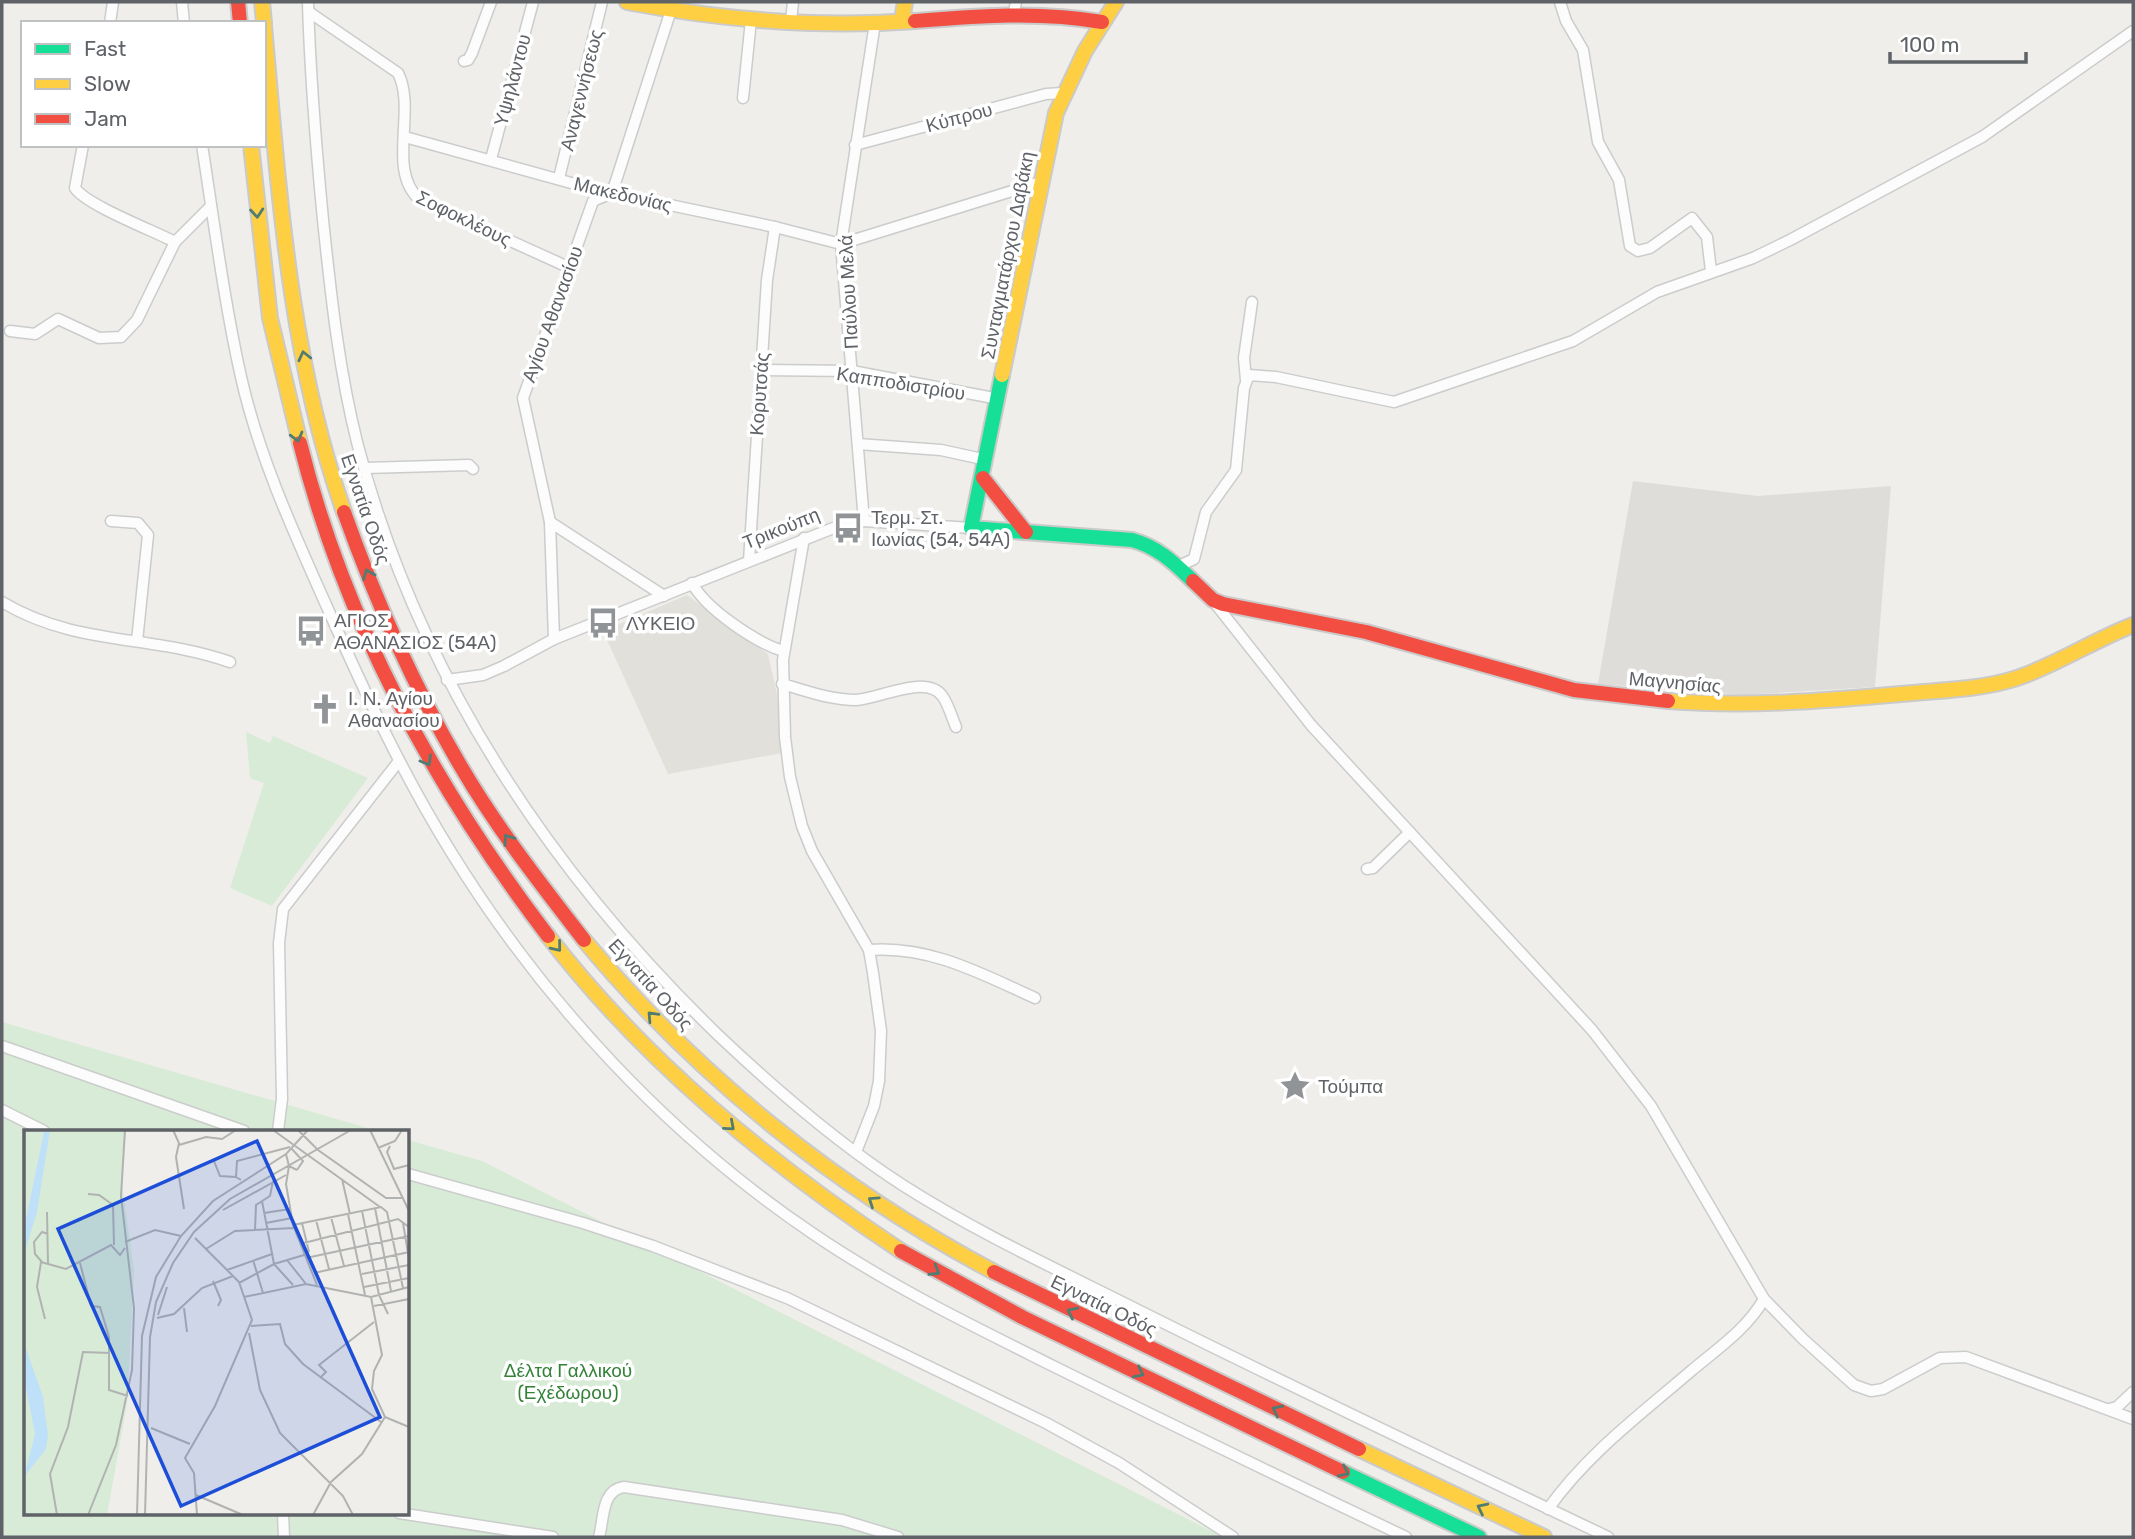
<svg xmlns="http://www.w3.org/2000/svg" width="2135" height="1539" font-family="Rubik,sans-serif">
<style>
.industrial{fill:#dfddda}
.education{fill:#e2e0da}
.green{fill:#d8ebd6}
.lines{fill:none;stroke-linecap:round;stroke-linejoin:round}
.street-casing{stroke:#cbcccc;stroke-width:13}
.fast-casing{stroke:#cacacb;stroke-width:18}
.slow-casing{stroke:#cacacb;stroke-width:18}
.jam-casing{stroke:#cacacb;stroke-width:18}
.street{stroke:#fdfcfc;stroke-width:10}
.fast{stroke:#16e098;stroke-width:14}
.slow{stroke:#ffcf43;stroke-width:14}
.jam{stroke:#f24e42;stroke-width:14}
.oneway{stroke:#507c72}
.labels{text-anchor:middle;stroke-width:7;stroke-linejoin:round;paint-order:stroke}
.street-label{font-size:19px;fill:#5f6368;stroke:#fff}
.poi-label{font-size:19px;fill:#5f6368;stroke:#fff;text-anchor:start}
.park-label{font-size:19px;fill:#348238;stroke:#fff}
.inset-road{fill:none;stroke:#b1b2b2;stroke-width:2}
.view{fill:#1d4ed8;fill-opacity:0.15;stroke:#1d4ed8;stroke-width:3.5}
.inset-edge{fill:none;stroke:#5f6368;stroke-width:3.5}
</style>
<rect width="100%" height="100%" fill="#efeeea"/>
<path class="industrial" d="M1633,481L1758,496L1891,486L1875,687L1742,695L1598,684Z"/>
<path class="education" d="M687,595L768,654L777,695L782,753L668,774L603,631Z"/>
<g class="green">
<path d="M246,732L270,743L273,736L368,778L272,906L230,888L264,783L250,778Z"/>
<path d="M2,1022L378,1131H26V1513H408V1140L482,1161L1223,1537H2Z"/>
</g>
<g class="lines">
<g class="street-casing">
<g id="street">
<path d="M182,2L184,23"/>
<path d="M308,2C310,74 316,147 323,220C331,296 339,372 358,446C418,675 550,872 718,1035C776,1090 837,1143 904,1186C981,1235 1065,1273 1146,1314C1298,1390 1453,1463 1608,1537"/>
<path d="M1560,2L1566,21L1583,50L1598,142L1619,180L1630,246L1638,251L1650,248L1692,218L1707,237L1711,271"/>
<path d="M309,12L398,73C417,110 386,171 420,200L568,267"/>
<path d="M1014,12L1016,2"/>
<path d="M791,21L793,2"/>
<path d="M110,23L113,2"/>
<path d="M464,61L468,60L472,53L491,2"/>
<path d="M743,98L751,20"/>
<path d="M405,137L593,189L775,227L841,244L1041,182"/>
<path d="M83,145L75,188C86,205 154,231 175,242L211,206"/>
<path d="M202,145C214,222 224,301 241,377C259,457 294,533 327,607C364,691 402,773 451,852C543,1001 667,1135 812,1233C888,1285 971,1325 1053,1366C1170,1424 1288,1481 1406,1537"/>
<path d="M855,145L1046,94L1063,93"/>
<path d="M491,159L533,2"/>
<path d="M559,178L602,2"/>
<path d="M10,331L35,334L58,319L99,338L121,337L137,320L175,242"/>
<path d="M761,370L852,371L999,399"/>
<path d="M1246,380L1244,358L1252,302"/>
<path d="M858,444L941,450L987,460"/>
<path d="M365,468L469,465L473,469"/>
<path d="M111,521L138,523L148,535L137,641"/>
<path d="M864,521L841,244L875,23"/>
<path d="M550,522L664,596"/>
<path d="M804,538L783,660L785,737L790,777L802,826L812,851L869,950L873,973L881,1031L879,1081L874,1106L856,1152"/>
<path d="M749,561L767,280L775,227"/>
<path d="M1179,566L1194,559L1206,512L1236,470L1244,388L1249,375L1276,377L1394,402L1573,341L1657,292L1753,258L1790,240L1982,137L2133,31"/>
<path d="M692,583C706,609 755,642 783,651"/>
<path d="M2,602C78,647 150,634 230,662"/>
<path d="M1214,602L1311,725L1592,1030L1651,1106L1764,1299L1803,1339L1854,1385L1871,1391L1883,1389L1940,1358L1966,1357L2133,1419"/>
<path d="M554,639L550,522L523,398L593,201L612,193L671,10"/>
<path d="M447,680L483,675L504,666L554,639L836,527L864,521L971,528"/>
<path d="M782,684C807,691 830,700 856,700C879,699 927,673 943,697C949,706 952,718 956,727"/>
<path d="M1367,869L1373,868L1410,832"/>
<path d="M869,950C929,945 982,974 1035,998"/>
<path d="M2,1046L244,1131"/>
<path d="M2,1110L44,1131"/>
<path d="M278,1131L282,1099L279,943L283,909L399,761"/>
<path d="M408,1174L583,1223L653,1246L787,1298L1046,1423L1119,1463L1233,1537"/>
<path d="M2109,1409L2117,1407L2133,1392"/>
<path d="M1548,1509C1587,1454 1641,1414 1691,1371C1717,1349 1747,1329 1764,1299"/>
<path d="M283,1513L284,1537"/>
<path d="M399,1513L553,1537"/>
<path d="M599,1537C604,1520 601,1490 624,1487L842,1520L898,1537"/>
</g>
</g>
<g class="fast-casing">
<g id="fast">
<path d="M1002,375L971,528L1132,540C1158,547 1174,563 1193,581"/>
<path d="M1343,1472L1479,1537"/>
</g>
</g>
<g class="slow-casing">
<g id="slow">
<path d="M262,2L264,23"/>
<path d="M627,2C722,20 818,28 915,21"/>
<path d="M902,20L905,2"/>
<path d="M264,26C279,190 289,356 344,512"/>
<path d="M251,145L270,318L300,443"/>
<path d="M1002,375L1056,113L1085,51L1116,2"/>
<path d="M1668,701C1747,707 1823,701 1901,694C1939,690 1981,690 2017,678C2054,666 2094,640 2133,625"/>
<path d="M548,936C645,1062 769,1163 901,1251"/>
<path d="M584,940C697,1076 838,1189 994,1272"/>
<path d="M1359,1449L1544,1537"/>
</g>
</g>
<g class="jam-casing">
<g id="jam">
<path d="M238,2L240,23"/>
<path d="M915,21C978,16 1039,11 1102,22"/>
<path d="M300,443C345,624 436,789 548,936"/>
<path d="M983,478L1026,532"/>
<path d="M344,512C375,599 413,685 460,765C496,827 540,883 584,940"/>
<path d="M1193,581L1213,600L1223,604L1366,632L1574,690L1668,701"/>
<path d="M901,1251L1022,1317L1343,1472"/>
<path d="M994,1272L1359,1449"/>
</g>
</g>
<use href="#street" class="street"/>
<use href="#fast" class="fast"/>
<use href="#slow" class="slow"/>
<use href="#jam" class="jam"/>
</g>
<defs><path id="oneway-chevron" d="M-2-3.5L2.5 0L-2 3.5" fill="none" stroke-width="1.6" stroke-linecap="round" stroke-linejoin="round" transform="scale(1.75)"/></defs>
<g class="oneway">
<use href="#oneway-chevron" transform="translate(257 213) rotate(85)"/>
<use href="#oneway-chevron" transform="translate(304 356) rotate(-103)"/>
<use href="#oneway-chevron" transform="translate(297 437) rotate(75)"/>
<use href="#oneway-chevron" transform="translate(368 574) rotate(-111)"/>
<use href="#oneway-chevron" transform="translate(427 761) rotate(60)"/>
<use href="#oneway-chevron" transform="translate(508 839) rotate(-125)"/>
<use href="#oneway-chevron" transform="translate(557 947) rotate(51)"/>
<use href="#oneway-chevron" transform="translate(652 1016) rotate(-133)"/>
<use href="#oneway-chevron" transform="translate(730 1126) rotate(41)"/>
<use href="#oneway-chevron" transform="translate(873 1201) rotate(-146)"/>
<use href="#oneway-chevron" transform="translate(935 1271) rotate(31)"/>
<use href="#oneway-chevron" transform="translate(1072 1312) rotate(-154)"/>
<use href="#oneway-chevron" transform="translate(1139 1373) rotate(26)"/>
<use href="#oneway-chevron" transform="translate(1277 1410) rotate(-154)"/>
<use href="#oneway-chevron" transform="translate(1344 1472) rotate(26)"/>
<use href="#oneway-chevron" transform="translate(1482 1508) rotate(-154)"/>
</g>
<defs>
<g id="bus-bare" transform="scale(2.415)"><path d="M-5-6H5V4H4V6H2V4H-2V6H-4V4H-5ZM-3.5-4V0h7V-4ZM-3.5 1.2v1.5H-2V1.2ZM2 1.2v1.5H3.5V1.2Z" fill="#919496" stroke="#fff" stroke-width="2.5" paint-order="stroke"/></g>
<g id="church-bare" transform="scale(2.415)"><path d="M-1.2-6h2.4v3.5h3.3v2.4h-3.3V6h-2.4V-.1h-3.3v-2.4h3.3Z" fill="#919496" stroke="#fff" stroke-width="2.5" paint-order="stroke"/></g>
<g id="sight-bare" transform="scale(2.415)"><path d="M0-6L1.8-2.2L6-1.7L2.9 1.2L3.7 5.4L0 3.3L-3.7 5.4L-2.9 1.2L-6-1.7L-1.8-2.2Z" fill="#919496" stroke="#fff" stroke-width="2.5" paint-order="stroke"/></g>
</defs>
<g fill-rule="evenodd">
<use href="#bus-bare" x="848" y="528"/>
<use href="#bus-bare" x="603" y="623"/>
<use href="#bus-bare" x="311" y="631"/>
<use href="#church-bare" x="325" y="709"/>
<use href="#sight-bare" x="1295" y="1086"/>
</g>
<g class="labels">
<g class="street-label">
<text transform="translate(512 80) rotate(-75)" y="7">Υψηλάντου</text>
<text transform="translate(581 90) rotate(-76)" y="7">Αναγεννήσεως</text>
<text transform="translate(959 117) rotate(-15)" y="7">Κύπρου</text>
<text transform="translate(623 194) rotate(13)" y="7">Μακεδονίας</text>
<text transform="translate(464 218) rotate(26)" y="7">Σοφοκλέους</text>
<text transform="translate(1007 255) rotate(-79)" y="7">Συνταγματάρχου Δαβάκη</text>
<text transform="translate(848 292) rotate(-93)" y="7">Παύλου Μελά</text>
<text transform="translate(552 314) rotate(-70)" y="7">Αγίου Αθανασίου</text>
<text transform="translate(901 383) rotate(9)" y="7">Καπποδιστρίου</text>
<text transform="translate(759 394) rotate(-86)" y="7">Κορυτσάς</text>
<text transform="translate(366 509) rotate(71)" y="7">Εγνατία Οδός</text>
<text transform="translate(781 528) rotate(-22)" y="7">Τρικούπη</text>
<text transform="translate(1675 682) rotate(5)" y="7">Μαγνησίας</text>
<text transform="translate(651 984) rotate(48)" y="7">Εγνατία Οδός</text>
<text transform="translate(1104 1305) rotate(26)" y="7">Εγνατία Οδός</text>
</g>
<g class="poi-label">
<text x="871" y="524">Τερμ. Στ.<tspan x="871" dy="22">Ιωνίας (54, 54Α)</tspan></text>
<text x="334" y="627">ΑΓΙΟΣ<tspan x="334" dy="22">ΑΘΑΝΑΣΙΟΣ (54Α)</tspan></text>
<text x="626" y="630">ΛΥΚΕΙΟ</text>
<text x="348" y="705">Ι. Ν. Αγίου<tspan x="348" dy="22">Αθανασίου</tspan></text>
<text x="1318" y="1093">Τούμπα</text>
</g>
<g class="park-label">
<text x="568" y="1377">Δέλτα Γαλλικού<tspan x="568" dy="22">(Εχέδωρου)</tspan></text>
</g>
</g>
<g transform="translate(24 1130)">
<rect width="385" height="385" fill="#efeeea"/>
<path d="M0,0H101L98,54L110,140L103,274L83,385H0Z" fill="#d8ebd6"/>
<path d="M26,0L13,82L0,124V99L20,2ZM0,213L19,267L24,305L22,319L0,347L11,304L0,248Z" fill="#bfe0f9"/>
<path class="inset-road" d="M149,0L155,13L152,27L160,79M249,0L356,77M274,0L294,20L362,68H379M346,0L385,81M155,15L182,7L198,9L212,0M366,16L363,22L370,39L385,35M267,18L279,31L273,40M354,18L371,11L378,0M190,31L196,46L212,47M265,36L262,54L269,95L293,155M273,40L265,36L262,24L284,0M318,49L326,84M217,50L212,47L213,31L266,17M64,64L75,65L89,75L90,115M238,71L250,134L269,155M351,78L367,161M199,80L262,45M338,81L355,165L364,184M23,82L24,134M240,83L266,79M324,84L341,165M307,87L320,136M292,90L305,139M242,93L268,88M278,93L285,122M379,93L385,129M269,95L357,77L363,82L379,158M231,100L232,75L246,66L249,51M171,108L215,152L228,190L191,276L161,328L170,343L173,385M101,112L131,100L157,106M276,114L374,89L385,97M182,119L211,101L270,98M282,128L385,106M229,130L239,163M263,130L282,154M18,132L11,124L10,112L18,102L24,104M56,133L67,176L76,177L85,207V260L104,266M203,140L248,124M290,143L385,122M338,144L385,135M189,151L197,170L194,176M215,153L250,134L280,125M340,157L385,148M220,167L282,154L347,167L385,157M350,176L385,169M160,178L163,202M134,185L143,157M133,188L150,184L178,158L209,146M21,189L13,157L17,132L42,139L87,115L96,125L101,118M227,196L256,194L261,214L279,234L357,292M225,203L236,260L256,303L319,366L329,385M296,248L302,242L295,235L350,192M361,287L385,297M127,298L166,314M172,365L219,385M33,385L26,344L44,297L59,222L86,223M64,385L92,315L108,240L110,178L97,66L101,0M113,385L118,206L132,147L157,106L189,71L262,24M121,385L126,207L132,172L149,133L170,102L206,69L327,0M289,385L307,352L338,324L361,287L348,259L350,241L358,225L347,167"/>
<path class="view" d="M233,11L356,287L157,376L34,99Z"/>
<rect width="385" height="385" class="inset-edge"/>
</g>
<rect width="2135" height="1539" fill="none" stroke="#5f6368" stroke-width="7"/>
<rect x="21" y="21" width="245" height="126" fill="#ffffff" stroke="#bfc1c3" stroke-width="2"/>
<rect x="35" y="44" width="35" height="10" fill="#16e098" stroke="#bfc1c3" stroke-width="2"/>
<text x="84" y="56" font-size="21" fill="#5f6368">Fast</text>
<rect x="35" y="79" width="35" height="10" fill="#ffcf43" stroke="#bfc1c3" stroke-width="2"/>
<text x="84" y="91" font-size="21" fill="#5f6368">Slow</text>
<rect x="35" y="114" width="35" height="10" fill="#f24e42" stroke="#bfc1c3" stroke-width="2"/>
<text x="84" y="126" font-size="21" fill="#5f6368">Jam</text>
<path d="M1890 52v10h136v-10" fill="none" stroke="#5f6368" stroke-width="3.5"/>
<text x="1900" y="52" font-size="21" fill="#5f6368" stroke="#ffffff" stroke-width="5" paint-order="stroke">100 m</text>
</svg>
